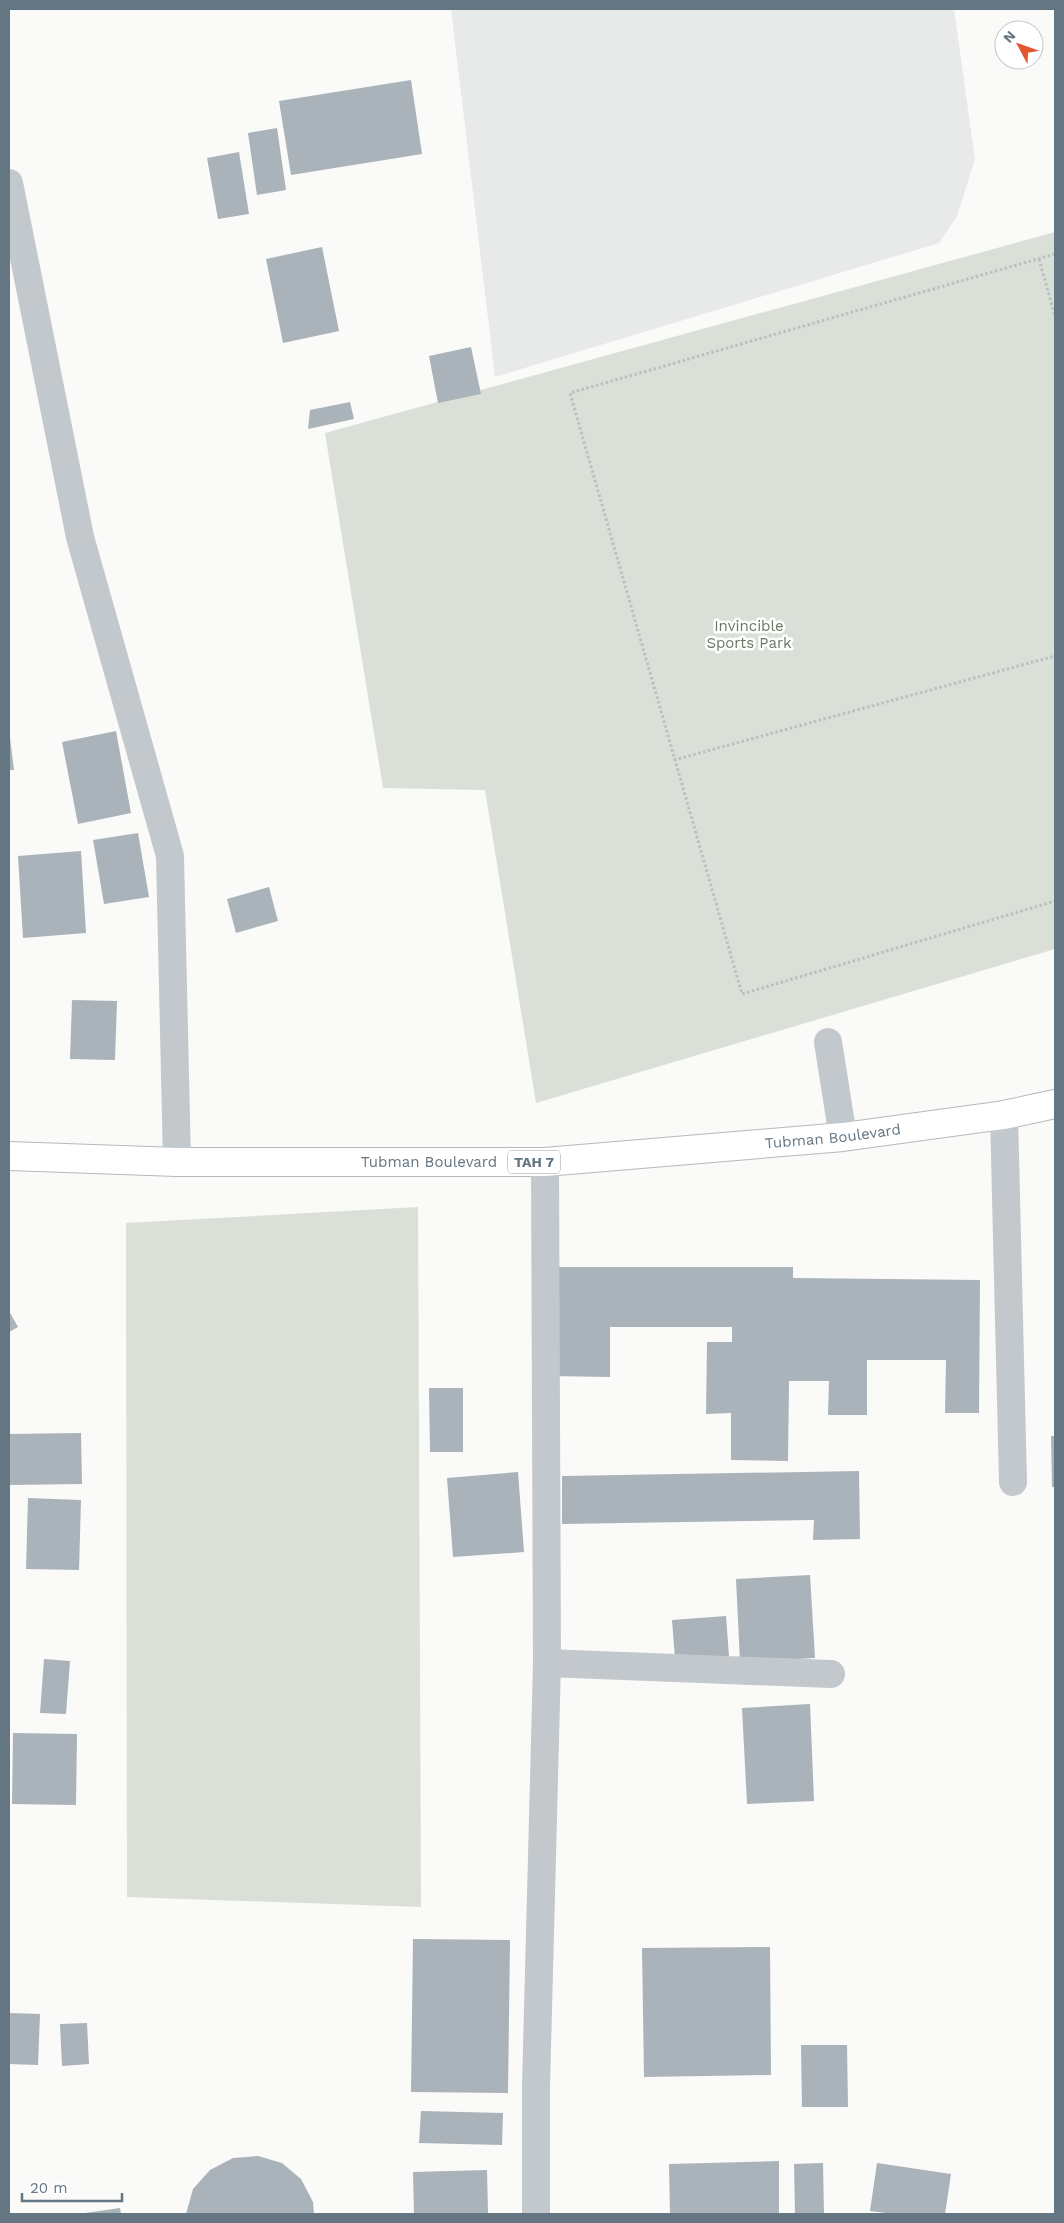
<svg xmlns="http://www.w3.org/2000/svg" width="1064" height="2223" font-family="'Work Sans',sans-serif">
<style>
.built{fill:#e8e9e9}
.green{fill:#dadfd7}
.building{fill:#aab3b9}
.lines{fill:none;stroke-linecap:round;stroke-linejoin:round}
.highway-casing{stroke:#b4b9bd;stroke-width:30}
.path{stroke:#bbbfc2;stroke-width:3;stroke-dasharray:2.5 2.5;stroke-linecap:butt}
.minor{stroke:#c3c8cc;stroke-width:28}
.highway{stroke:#fff;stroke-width:28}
.labels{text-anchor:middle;stroke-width:5;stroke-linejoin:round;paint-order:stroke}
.shield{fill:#fff;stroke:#939fa8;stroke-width:1}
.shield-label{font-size:14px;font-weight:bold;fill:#657683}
.park-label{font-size:15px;fill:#687a64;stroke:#fff}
.street-label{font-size:15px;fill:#657683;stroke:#fff}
</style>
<rect width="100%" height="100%" fill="#fafaf8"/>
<path class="built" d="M451,9H954L975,159L957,216L939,243L495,377Z"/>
<g class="green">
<path d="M1055,232V949L536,1103L485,790L383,788L325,433Z"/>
<path d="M418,1207L421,1907L127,1897L126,1223Z"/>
</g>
<g class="building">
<path d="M411,80L422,154L291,175L279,101Z"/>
<path d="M277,128L286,190L257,195L248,133Z"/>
<path d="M239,152L249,214L218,219L207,158Z"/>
<path d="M322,247L339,331L283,343L266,259Z"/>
<path d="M471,347L481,394L438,403L429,356Z"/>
<path d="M350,402L354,419L308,429L310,410Z"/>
<path d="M9,729L14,770H9Z"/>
<path d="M116,731L131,813L78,824L62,742Z"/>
<path d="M138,833L149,897L104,904L93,840Z"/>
<path d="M81,851L86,933L23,938L18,856Z"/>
<path d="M269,887L278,921L236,933L227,899Z"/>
<path d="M72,1000L117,1001L115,1060L70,1059Z"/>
<path d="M552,1267H793V1278L980,1280L979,1413H945L946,1360H867V1415H828L829,1381H789L788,1461L731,1460V1413L706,1414L707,1342H732V1327H610V1377L551,1376Z"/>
<path d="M9,1311L18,1327L9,1332Z"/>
<path d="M429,1388H463V1452H430Z"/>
<path d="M81,1433L82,1484L9,1485V1434Z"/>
<path d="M1051,1436H1055V1487H1052Z"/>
<path d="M859,1471L860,1539L813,1540L814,1520L562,1524V1476Z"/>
<path d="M518,1472L524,1552L453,1557L447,1478Z"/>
<path d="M28,1498L81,1500L79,1570L26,1569Z"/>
<path d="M810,1575L815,1658L740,1662L736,1579Z"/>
<path d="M726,1616L729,1656L675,1659L672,1620Z"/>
<path d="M44,1659L70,1661L66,1714L40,1713Z"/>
<path d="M810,1704L814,1801L747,1804L742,1708Z"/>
<path d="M13,1733L77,1734L76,1805L12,1804Z"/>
<path d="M413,1939L510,1940L508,2093L411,2092Z"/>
<path d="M770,1947L771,2075L644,2077L642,1948Z"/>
<path d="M9,2013L40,2014L38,2065L9,2064Z"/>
<path d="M87,2023L89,2064L62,2066L60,2024Z"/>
<path d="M801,2045H847L848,2107H802Z"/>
<path d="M421,2111L503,2113L502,2145L419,2143Z"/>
<path d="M258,2156L282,2163L301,2179L313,2202L314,2214H186L193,2189L210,2170L233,2158Z"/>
<path d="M779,2161V2214H670L669,2164Z"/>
<path d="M823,2163L824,2214H795L794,2164Z"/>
<path d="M877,2163L951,2174L945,2214H894L870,2211Z"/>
<path d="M487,2170L488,2214H414L413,2172Z"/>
<path d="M120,2208L121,2214H85V2213Z"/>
</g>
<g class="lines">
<g class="highway-casing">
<g id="highway">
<path id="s1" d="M9,1156L177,1162H545L843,1137L1004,1115L1055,1104"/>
</g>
</g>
<g class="path">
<path d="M1055,254L570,393L742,994L1055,901"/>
<path d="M1039,259L1055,316"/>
<path d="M674,760L1055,656"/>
</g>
<g class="minor">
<path d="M9,183L80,537L170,856L177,1162"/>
<path d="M828,1042L843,1137"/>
<path d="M1004,1115L1013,1482"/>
<path d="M547,1663L831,1674"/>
<path d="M536,2214V2087L547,1663L545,1162"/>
</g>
<use href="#highway" class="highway"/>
</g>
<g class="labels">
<rect class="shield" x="508" y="1150.5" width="52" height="23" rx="4"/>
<g class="shield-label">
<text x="534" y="1167">TAH 7</text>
</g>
<g class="park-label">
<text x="749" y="631">Invincible<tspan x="749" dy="17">Sports Park</tspan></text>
</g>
<g class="street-label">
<text dy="5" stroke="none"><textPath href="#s1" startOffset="825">Tubman Boulevard</textPath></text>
<text dy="5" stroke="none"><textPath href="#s1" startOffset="420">Tubman Boulevard</textPath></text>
</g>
</g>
<rect width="1064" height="2223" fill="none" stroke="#657683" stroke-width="20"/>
<g transform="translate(1019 45) rotate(311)"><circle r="24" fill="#ffffff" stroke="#c1c8cd"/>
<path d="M0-4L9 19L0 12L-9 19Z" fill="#e4572e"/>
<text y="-8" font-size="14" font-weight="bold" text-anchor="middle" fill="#657683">N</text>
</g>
<path d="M22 2193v8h100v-8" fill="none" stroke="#657683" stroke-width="2.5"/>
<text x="30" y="2193" font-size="15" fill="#657683" stroke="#ffffff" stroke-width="4" paint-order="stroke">20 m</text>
</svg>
